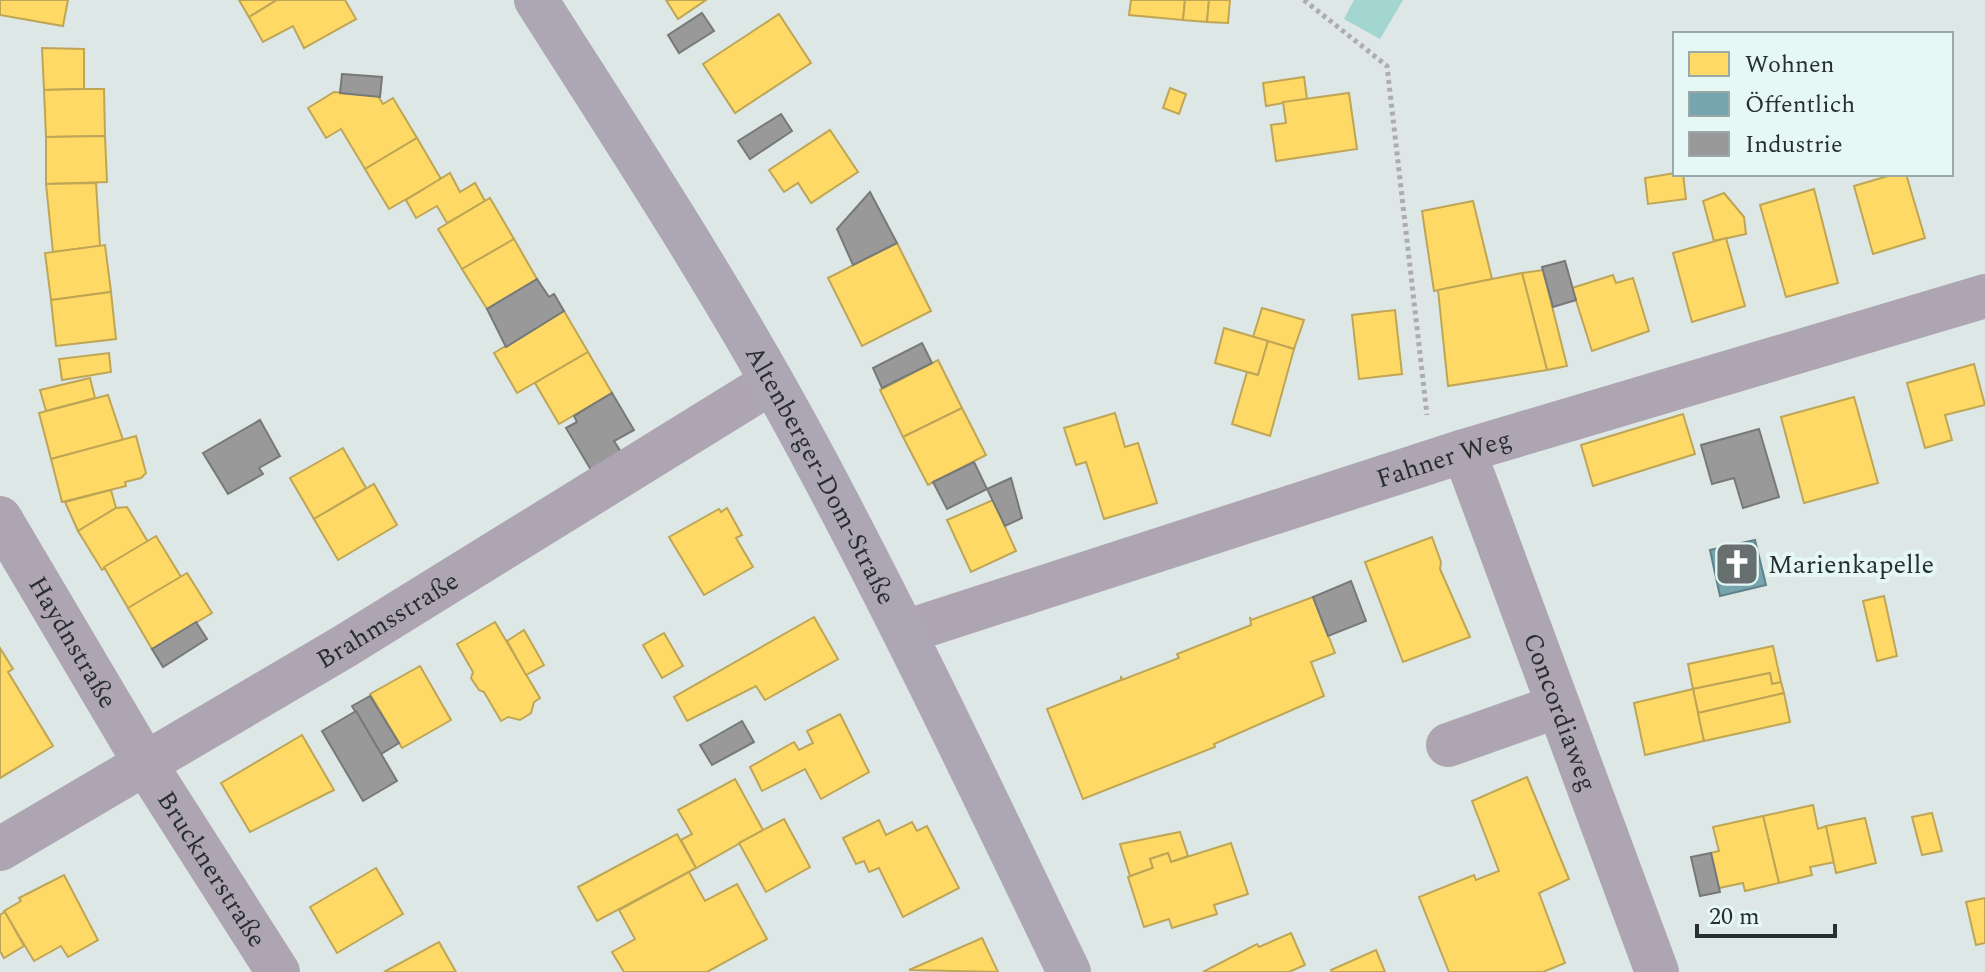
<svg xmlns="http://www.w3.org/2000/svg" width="1985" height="972" font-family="Spectral,serif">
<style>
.green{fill:#a3d5d1}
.homes{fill:#ffd966;stroke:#bea656;stroke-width:2}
.public{fill:#76a5af;stroke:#5f8289;stroke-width:2}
.industry{fill:#999;stroke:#777979;stroke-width:2}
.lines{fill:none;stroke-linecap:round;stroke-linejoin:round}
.path{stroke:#aeabb4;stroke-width:5;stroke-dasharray:4 4;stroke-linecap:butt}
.minor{stroke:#aea5b3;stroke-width:44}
.major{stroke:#ada6b4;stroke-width:44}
.labels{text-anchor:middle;stroke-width:8;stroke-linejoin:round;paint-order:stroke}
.street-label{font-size:26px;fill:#282f2f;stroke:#e6f8f6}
.poi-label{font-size:26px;fill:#282f2f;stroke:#e6f8f6;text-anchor:start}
</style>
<rect width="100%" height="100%" fill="#dde7e6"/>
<path class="green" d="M1354,0H1403L1380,39L1344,19Z"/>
<g class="homes">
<path d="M0,0H68L63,26L0,15Z"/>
<path d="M239,0H277L249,17Z"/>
<path d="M277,0H345L356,19L304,48L293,26L263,42L249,17Z"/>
<path d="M666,0H706L678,19Z"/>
<path d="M1131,0H1185L1183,20L1129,15Z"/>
<path d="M1185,0H1209L1207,22L1183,20Z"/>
<path d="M1209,0H1230L1228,23L1207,22Z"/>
<path d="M779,14L811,63L735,113L703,64Z"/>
<path d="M42,48L84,49V89L44,90Z"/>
<path d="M1304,77L1307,99L1266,106L1263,83Z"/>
<path d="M1170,88L1186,94L1179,114L1163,108Z"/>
<path d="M84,89H104L105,136L46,137L44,90Z"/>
<path d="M334,92L378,96L383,104L393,98L417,138L365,169L341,129L326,138L308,108Z"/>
<path d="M1349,93L1357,149L1276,161L1271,125L1286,123L1283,102Z"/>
<path d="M830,130L858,172L811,203L798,183L784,192L769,170Z"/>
<path d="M105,136L107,182L46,184V137Z"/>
<path d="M417,138L441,179L389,209L365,169Z"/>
<path d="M450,173L460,192L475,183L485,201L447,223L437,206L416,218L406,200Z"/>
<path d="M1675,173L1683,174L1686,199L1648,204L1645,178Z"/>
<path d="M1895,174H1906L1925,238L1873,254L1854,186Z"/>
<path d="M96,183L100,246L53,252L46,184Z"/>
<path d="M1814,189L1838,283L1786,297L1760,205Z"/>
<path d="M1724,193L1744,217L1746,234L1714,241L1703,201Z"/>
<path d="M490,198L514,239L462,269L438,229Z"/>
<path d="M1473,201L1492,279L1434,291L1422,211Z"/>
<path d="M1726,238L1745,306L1692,322L1673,253Z"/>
<path d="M514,239L537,279L487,309L462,269Z"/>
<path d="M897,243L931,311L862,346L828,278Z"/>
<path d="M105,245L111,292L51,300L45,253Z"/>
<path d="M1543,270L1567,366L1547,370L1522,273Z"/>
<path d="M1522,273L1547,370L1448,386L1438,290Z"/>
<path d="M1613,275L1616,283L1633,278L1649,331L1592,351L1572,288Z"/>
<path d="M111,292L116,339L56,346L51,300Z"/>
<path d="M1262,308L1304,320L1294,349L1253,337Z"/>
<path d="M1395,310L1402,374L1359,379L1352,315Z"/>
<path d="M564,311L588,352L517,393L494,353Z"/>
<path d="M1224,328L1268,341L1258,375L1215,363Z"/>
<path d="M1268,341L1294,349L1270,436L1232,424L1247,372L1258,375Z"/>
<path d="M588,352L612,393L559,424L535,383Z"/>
<path d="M109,353L111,372L62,380L59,359Z"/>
<path d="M938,360L962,408L903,437L880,390Z"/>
<path d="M1974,364L1985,405L1945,415L1952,440L1925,448L1907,383Z"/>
<path d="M90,378L95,398L46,411L40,390Z"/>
<path d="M108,395L123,440L51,459L39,413Z"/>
<path d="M1854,397L1878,483L1804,503L1781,417Z"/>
<path d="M962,408L986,455L928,485L903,437Z"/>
<path d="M1115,413L1125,447L1138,443L1157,503L1104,519L1086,462L1076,465L1064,428Z"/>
<path d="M1683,414L1695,454L1593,486L1581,445Z"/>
<path d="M136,436L146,473L141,478L125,482L126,486L62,502L51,459Z"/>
<path d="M343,448L366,488L314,519L290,478Z"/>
<path d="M374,484L397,525L338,560L314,519Z"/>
<path d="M111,490L116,508L78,531L65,502Z"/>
<path d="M993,500L1016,551L971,572L947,520Z"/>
<path d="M127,507L148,542L102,570L78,531L116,508Z"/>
<path d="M727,508L742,535L736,538L753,567L704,595L669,537L719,509L721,512Z"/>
<path d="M156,536L181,577L128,608L104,567Z"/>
<path d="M1432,537L1441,562L1440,569L1470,637L1403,662L1365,562Z"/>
<path d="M187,573L212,613L152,649L128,608Z"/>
<path d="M1884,596L1897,656L1877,661L1863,601Z"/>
<path d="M1313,597L1335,653L1311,662L1324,696L1214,744L1215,747L1083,799L1047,709L1121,680V676L1122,680L1179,658L1177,654L1251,625L1250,617L1251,620Z"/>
<path d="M814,617L838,659L765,700L756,686L687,721L674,697Z"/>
<path d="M495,622L540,698L534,702L531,713L520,720L508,717L501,721L484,692L479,690L471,678L473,672L457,644Z"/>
<path d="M524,630L544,665L526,675L507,641Z"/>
<path d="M664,633L683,666L662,678L643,645Z"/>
<path d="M1773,646L1781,682L1772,684L1770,673L1693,689L1688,664Z"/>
<path d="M0,648L13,669L8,672L53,746L0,778Z"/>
<path d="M420,666L451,720L402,748L370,694Z"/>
<path d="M1770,673L1772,684L1781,682L1784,693L1698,713L1693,689Z"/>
<path d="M1693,689L1704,741L1645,755L1634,703Z"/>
<path d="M1784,693L1790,722L1704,741L1698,713Z"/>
<path d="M840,714L869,772L821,799L805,769L762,791L750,767L794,742L799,750L813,743L807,731Z"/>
<path d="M302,735L334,790L250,832L221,783Z"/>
<path d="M1527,777L1569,879L1539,893L1565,963L1543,972H1449L1419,897L1474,875L1476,880L1499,871L1472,801Z"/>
<path d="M735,779L763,830L696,868L681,840L692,834L678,810Z"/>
<path d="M1813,805L1818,829L1826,826L1835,862L1810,867L1812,875L1779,883L1763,816Z"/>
<path d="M1932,813L1942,851L1922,855L1912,817Z"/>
<path d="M1763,816L1779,883L1745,891L1743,883L1719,888L1711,853L1719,851L1713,827Z"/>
<path d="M1865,818L1876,863L1836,873L1826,826Z"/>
<path d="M784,819L810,867L766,892L739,843Z"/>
<path d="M879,820L886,835L912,822L917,831L927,826L959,888L903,917L879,868L869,872L864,861L856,864L843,838Z"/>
<path d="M1180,832L1188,856L1171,862L1168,853L1150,859L1153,868L1130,876L1120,844Z"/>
<path d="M677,834L696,868L597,921L578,887Z"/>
<path d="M1231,843L1248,894L1214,905L1217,914L1172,928L1169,919L1144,927L1128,877L1153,868L1150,859L1168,853L1171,862Z"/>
<path d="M376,868L403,914L337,953L310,907Z"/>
<path d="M689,872L705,901L737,884L767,939L707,972H624L612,952L635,939L619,910Z"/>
<path d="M64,875L98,940L68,957L61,946L34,961L4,911L21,901L19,898Z"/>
<path d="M1985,898V943L1976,945L1966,902Z"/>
<path d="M5,912L24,946L4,958L0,951V915Z"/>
<path d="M1291,933L1305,965L1289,972H1203L1257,944L1259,947Z"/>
<path d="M982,938L998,972L909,970Z"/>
<path d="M439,942L456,972H384Z"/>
<path d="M1376,950L1385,972H1332L1331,970Z"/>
</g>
<path class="public" d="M1755,540L1766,585L1720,596L1710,550Z"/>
<g class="industry">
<path d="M702,13L714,31L679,53L668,35Z"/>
<path d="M342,74L382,77L380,97L340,93Z"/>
<path d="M781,114L792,131L750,159L738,141Z"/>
<path d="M870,192L897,243L853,265L837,229Z"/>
<path d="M1565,261L1576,300L1553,307L1542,267Z"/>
<path d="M537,279L549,297L554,294L564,311L506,347L487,309Z"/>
<path d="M922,343L932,363L882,388L873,368Z"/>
<path d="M612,393L634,430L614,441L621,452L591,470L566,428L577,422L574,416Z"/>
<path d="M260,420L280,456L259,468L263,474L228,494L203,453Z"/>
<path d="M1759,429L1779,497L1743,508L1734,478L1712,484L1701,445Z"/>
<path d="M974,462L987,489L947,509L933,482Z"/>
<path d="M1011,478L1022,518L1005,526L987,489Z"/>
<path d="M1351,581L1366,621L1328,636L1313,597Z"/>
<path d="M196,622L207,639L163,667L152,649Z"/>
<path d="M370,696L399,743L381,754L352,706Z"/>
<path d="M356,711L397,781L363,801L322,731Z"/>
<path d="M742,721L754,742L712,765L700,745Z"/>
<path d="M1711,853L1720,892L1700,896L1691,857Z"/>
</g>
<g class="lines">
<path class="path" d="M1304,0L1387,66L1427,415"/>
<g class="minor">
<path id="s1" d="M1464,451L1657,972"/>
<path id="s2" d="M0,518L146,765L278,972"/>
<path id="s3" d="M905,632L1464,451L1985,296"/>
<path d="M1448,745L1558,706"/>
<path id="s4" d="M0,849L345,646L772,382"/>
</g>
<path class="major" id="s5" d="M536,0C629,146 725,292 807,445C900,618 984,795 1069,972"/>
</g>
<defs>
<g id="church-square" transform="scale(2.3)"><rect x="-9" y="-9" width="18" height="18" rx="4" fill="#676f6f" stroke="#e6f8f6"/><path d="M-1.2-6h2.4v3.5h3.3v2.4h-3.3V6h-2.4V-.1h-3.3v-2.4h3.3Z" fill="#fff"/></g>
</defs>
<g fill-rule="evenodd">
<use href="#church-square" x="1737" y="564"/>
</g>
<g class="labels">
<g class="street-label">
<text dy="9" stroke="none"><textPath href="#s3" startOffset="566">Fahner Weg</textPath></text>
<text dy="9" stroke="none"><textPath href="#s5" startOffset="554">Altenberger-Dom-Straße</textPath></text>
<text dy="9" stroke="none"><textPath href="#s4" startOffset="450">Brahmsstraße</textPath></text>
<text dy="9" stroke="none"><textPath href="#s2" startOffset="144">Haydnstraße</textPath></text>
<text dy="9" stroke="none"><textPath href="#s1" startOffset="278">Concordiaweg</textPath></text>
<text dy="9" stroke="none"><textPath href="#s2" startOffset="410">Brucknerstraße</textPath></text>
</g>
<g class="poi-label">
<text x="1768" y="573">Marienkapelle</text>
</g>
</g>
<rect x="1673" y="32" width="280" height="144" fill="#e6f8f6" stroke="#9aa8a6" stroke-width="2"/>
<rect x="1689" y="52" width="40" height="24" fill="#ffd966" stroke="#9aa8a6" stroke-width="2"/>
<text x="1745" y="72" font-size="24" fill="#282f2f">Wohnen</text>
<rect x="1689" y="92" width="40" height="24" fill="#76a5af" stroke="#9aa8a6" stroke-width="2"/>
<text x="1745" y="112" font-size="24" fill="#282f2f">Öffentlich</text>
<rect x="1689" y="132" width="40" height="24" fill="#999999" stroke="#9aa8a6" stroke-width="2"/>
<text x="1745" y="152" font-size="24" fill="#282f2f">Industrie</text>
<path d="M1697 924v12h138v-12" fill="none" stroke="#282f2f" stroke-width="4"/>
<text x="1709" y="924" font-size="24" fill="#282f2f" stroke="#e6f8f6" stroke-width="6" paint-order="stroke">20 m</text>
</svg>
